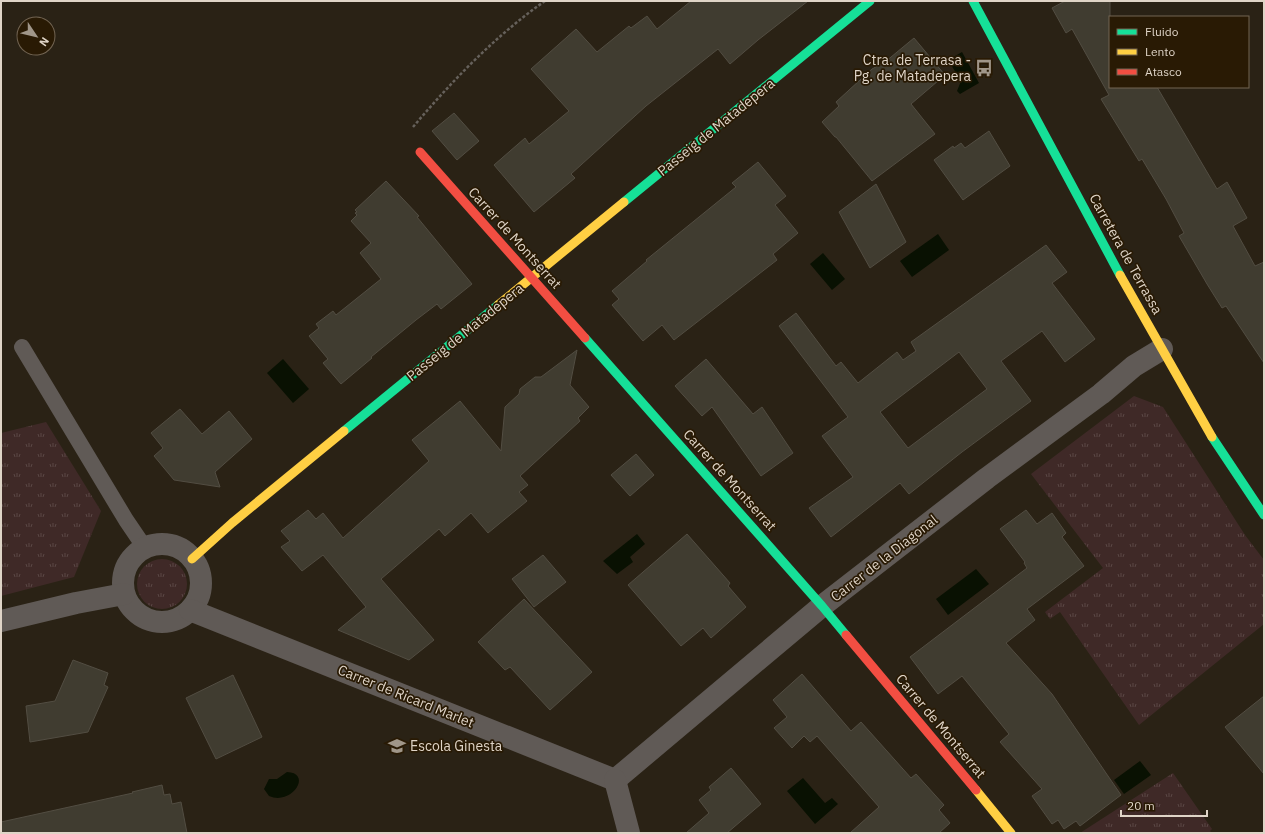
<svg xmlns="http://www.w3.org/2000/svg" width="1265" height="834" font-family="'IBM Plex Sans',sans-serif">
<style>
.grass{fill:url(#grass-tufts)}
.water{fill:#091102}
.building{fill:#403c30;stroke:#524d42;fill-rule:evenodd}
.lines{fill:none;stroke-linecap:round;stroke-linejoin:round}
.path{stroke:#66615b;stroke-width:2.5;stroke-dasharray:3 2;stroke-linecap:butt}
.lane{stroke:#605a56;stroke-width:16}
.street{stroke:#605a56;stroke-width:22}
.fast{stroke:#16e098;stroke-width:9}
.slow{stroke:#ffcf43;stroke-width:9}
.jam{stroke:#f24e42;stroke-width:9}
.labels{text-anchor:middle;stroke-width:3.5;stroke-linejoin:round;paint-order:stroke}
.poi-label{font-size:14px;fill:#dfd4c7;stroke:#291a04;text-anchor:end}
.street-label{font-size:14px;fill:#dfd4c7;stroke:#291a04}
</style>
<defs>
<pattern id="grass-tufts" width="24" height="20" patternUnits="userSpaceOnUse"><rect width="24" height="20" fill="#3f2927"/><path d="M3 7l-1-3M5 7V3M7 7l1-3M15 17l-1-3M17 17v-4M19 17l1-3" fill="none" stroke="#5a4745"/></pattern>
</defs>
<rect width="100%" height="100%" fill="#2a2215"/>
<g class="grass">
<path d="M1134,396L1163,407L1245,535L1264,560V624L1139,725L1060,612L1050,619L1045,612L1103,568L1031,474Z"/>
<path d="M46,422L101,511L74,577L1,596V433Z"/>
<circle cx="162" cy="584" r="25"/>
<path d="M1173,773L1212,829L1210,831L1212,833H1080Z"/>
</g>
<g class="water">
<path d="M962,52L979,83L960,94L957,91L961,81L948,60Z"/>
<path d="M938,234L949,250L912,277L900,261Z"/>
<path d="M823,253L845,279L832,290L810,264Z"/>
<path d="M283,359L309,389L293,403L267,373Z"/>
<path d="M637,534L645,544L630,557L633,562L617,574L603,561Z"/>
<path d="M976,569L989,584L948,615L936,599Z"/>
<path d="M1140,761L1151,775L1124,794L1114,780Z"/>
<path d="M287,772C313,773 292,806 269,796L264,789L269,779H277Z"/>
<path d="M803,778L825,803L832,798L838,804L815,824L787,791Z"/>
</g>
<g class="building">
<path d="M691,1H808L758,40L730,64L718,49L646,106L571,174L575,178L534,212L494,165L525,138L529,144L569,111L531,69L576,29L597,52L629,26L631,28L647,16L657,29Z"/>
<path d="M1065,1H1110V87H1157L1217,189L1227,182L1247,218L1233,226L1255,266L1264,262V363L1226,306L1222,308L1207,284L1179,236L1184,233L1166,199L1142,159L1139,161L1101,99L1109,95L1072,29L1066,33L1052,8Z"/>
<path d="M914,38L945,75L911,104L935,134L872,181L836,137H835L822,122L839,106L836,102L872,69L885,62Z"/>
<path d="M454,113L479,141L457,160L432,131Z"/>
<path d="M989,131L1010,166L963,200L934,160L953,146L954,148L961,143L965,148Z"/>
<path d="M758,162L786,196L775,205L798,233L773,254L777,260L674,340L662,325L643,341L612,305L619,299L612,291L647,261L646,260L736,187L732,183Z"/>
<path d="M386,181L419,216L417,217L472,284L441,309L437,304L416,320L371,357L372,358L341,384L323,363L328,359L309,336L319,328L316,324L333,311L336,315L381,279L360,253L371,243L351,221L357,215L355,213L357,212L355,210Z"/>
<path d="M876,184L906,242L870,268L839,212Z"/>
<path d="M1046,245L1067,272L1052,283L1095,339L1065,362L1042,331L1001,361L1031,401L962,452L909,494L900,483L831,537L809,508L853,477L822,436L848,417L779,326L796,313L836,366L841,362L858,383L897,352L903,360L916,351L911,342ZM959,352L987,389L908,448L880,412Z"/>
<path d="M577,350L570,385L589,407L578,418L580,421L520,476L528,485L519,492L527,501L488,533L471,513L445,536L439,529L381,579L434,640L409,660L338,630L366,607L323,555L302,571L281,547L290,541L281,531L308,510L316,519L323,513L343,538L429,461L412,440L460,401L501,451L505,407L519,394L520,389L535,377H541Z"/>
<path d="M706,359L753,414L762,407L793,453L761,476L712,407L702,416L675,386Z"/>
<path d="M180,409L202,434L229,411L252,439L215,472L220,487L174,480L154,456L163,448L151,433Z"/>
<path d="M636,454L654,475L630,496L611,475Z"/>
<path d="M1026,510L1037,524L1052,513L1066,533L1062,537L1084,566L1027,609L1035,620L1006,643L1052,694L1121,795L1080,826L1076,821L1064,829L1058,820L1052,824L1032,796L1042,789L1000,742L1009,734L962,676L938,694L910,657L1027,568L1024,563L1025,562L1000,529Z"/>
<path d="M687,534L730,583L728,586L746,607L711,638L703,628L681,646L628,585Z"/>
<path d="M543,555L566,582L534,607L512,579Z"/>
<path d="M524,599L592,672L550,710L510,667L505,670L478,642Z"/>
<path d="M73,660L108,673L104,685L108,687L88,732L30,742L26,706L55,701Z"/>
<path d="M802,674L851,731L861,722L911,778L916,774L944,805L939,810L950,823L939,833H850L879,807L817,736L810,742L804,736L792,748L774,728L787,717L773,700Z"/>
<path d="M233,675L262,737L216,759L186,698Z"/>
<path d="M1264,696V774L1225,727Z"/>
<path d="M731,768L761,804L727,833H686L709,813L699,800L711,790L709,787Z"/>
<path d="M162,785L164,795L170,794L172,804L181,802L187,833H1V822L133,793L132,792Z"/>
</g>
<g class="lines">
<path class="path" d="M413,127C452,81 495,36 545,1"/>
<path class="lane" d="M22,347L126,520L145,548"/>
<g class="street">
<circle cx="162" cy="583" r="39"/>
<path d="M190,610L615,780"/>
<path d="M1,621L76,603L124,594"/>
<path d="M615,780L822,606L987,478L1101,394L1134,366L1162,349"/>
<path d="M615,780L629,833"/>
</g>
<g class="fast">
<path d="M973,1L1120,275"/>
<path d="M624,202L870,1"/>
<path d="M585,338L822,606L846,635"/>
<path d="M344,431L498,305"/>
<path d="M1212,437L1264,515"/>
</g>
<g class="slow">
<path d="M1120,275L1212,437"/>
<path d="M498,305L624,202"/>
<path d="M192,559L232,523L344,431"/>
<path d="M976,790L1011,833"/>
</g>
<g class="jam">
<path d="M420,152L585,338"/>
<path d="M846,635L976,790"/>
</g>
</g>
<defs>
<g id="bus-bare" transform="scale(1.38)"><path d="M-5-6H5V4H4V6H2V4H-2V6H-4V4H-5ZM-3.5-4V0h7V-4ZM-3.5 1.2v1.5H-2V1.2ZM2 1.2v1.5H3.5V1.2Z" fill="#a09689" stroke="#291a04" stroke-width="2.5" paint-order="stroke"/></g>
<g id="school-bare" transform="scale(1.38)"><path d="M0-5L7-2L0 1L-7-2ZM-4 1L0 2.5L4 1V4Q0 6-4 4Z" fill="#a09689" stroke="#291a04" stroke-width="2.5" paint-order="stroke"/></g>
</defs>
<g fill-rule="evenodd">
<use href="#bus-bare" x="984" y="68"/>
<use href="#school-bare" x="397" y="746"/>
</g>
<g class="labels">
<g class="poi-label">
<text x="971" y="65">Ctra. de Terrasa -<tspan x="971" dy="16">Pg. de Matadepera</tspan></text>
<text x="410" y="751" text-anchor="start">Escola Ginesta</text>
</g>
<g class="street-label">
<text transform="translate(716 127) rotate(-39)" y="5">Passeig de Matadepera</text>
<text transform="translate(515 238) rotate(48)" y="5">Carrer de Montserrat</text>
<text transform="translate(1126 254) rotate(61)" y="5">Carretera de Terrassa</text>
<text transform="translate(465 332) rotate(-39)" y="5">Passeig de Matadepera</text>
<text transform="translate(730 480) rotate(48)" y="5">Carrer de Montserrat</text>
<text transform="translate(884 558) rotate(-38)" y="5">Carrer de la Diagonal</text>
<text transform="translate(406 696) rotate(22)" y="5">Carrer de Ricard Marlet</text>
<text transform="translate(941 726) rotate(50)" y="5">Carrer de Montserrat</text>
</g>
</g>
<rect width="1265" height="834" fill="none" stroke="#dfd4c7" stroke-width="4"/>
<rect x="1109" y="16" width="140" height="72" fill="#291a04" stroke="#726452"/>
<rect x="1117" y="29" width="20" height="6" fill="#16e098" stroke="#726452"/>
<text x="1145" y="36" font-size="12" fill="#dfd4c7">Fluido</text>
<rect x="1117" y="49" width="20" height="6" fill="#ffcf43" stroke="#726452"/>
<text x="1145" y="56" font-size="12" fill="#dfd4c7">Lento</text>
<rect x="1117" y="69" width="20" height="6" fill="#f24e42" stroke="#726452"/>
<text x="1145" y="76" font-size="12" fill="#dfd4c7">Atasco</text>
<g transform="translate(36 36) rotate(125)"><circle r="19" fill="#291a04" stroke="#726452"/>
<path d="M0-3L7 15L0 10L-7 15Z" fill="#a09689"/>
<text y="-6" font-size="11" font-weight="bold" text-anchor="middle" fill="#dfd4c7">N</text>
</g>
<path d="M1121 810v6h86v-6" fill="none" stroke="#dfd4c7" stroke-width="2"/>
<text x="1127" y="810" font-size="12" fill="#dfd4c7" stroke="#291a04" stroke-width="3" paint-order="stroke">20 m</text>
</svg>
